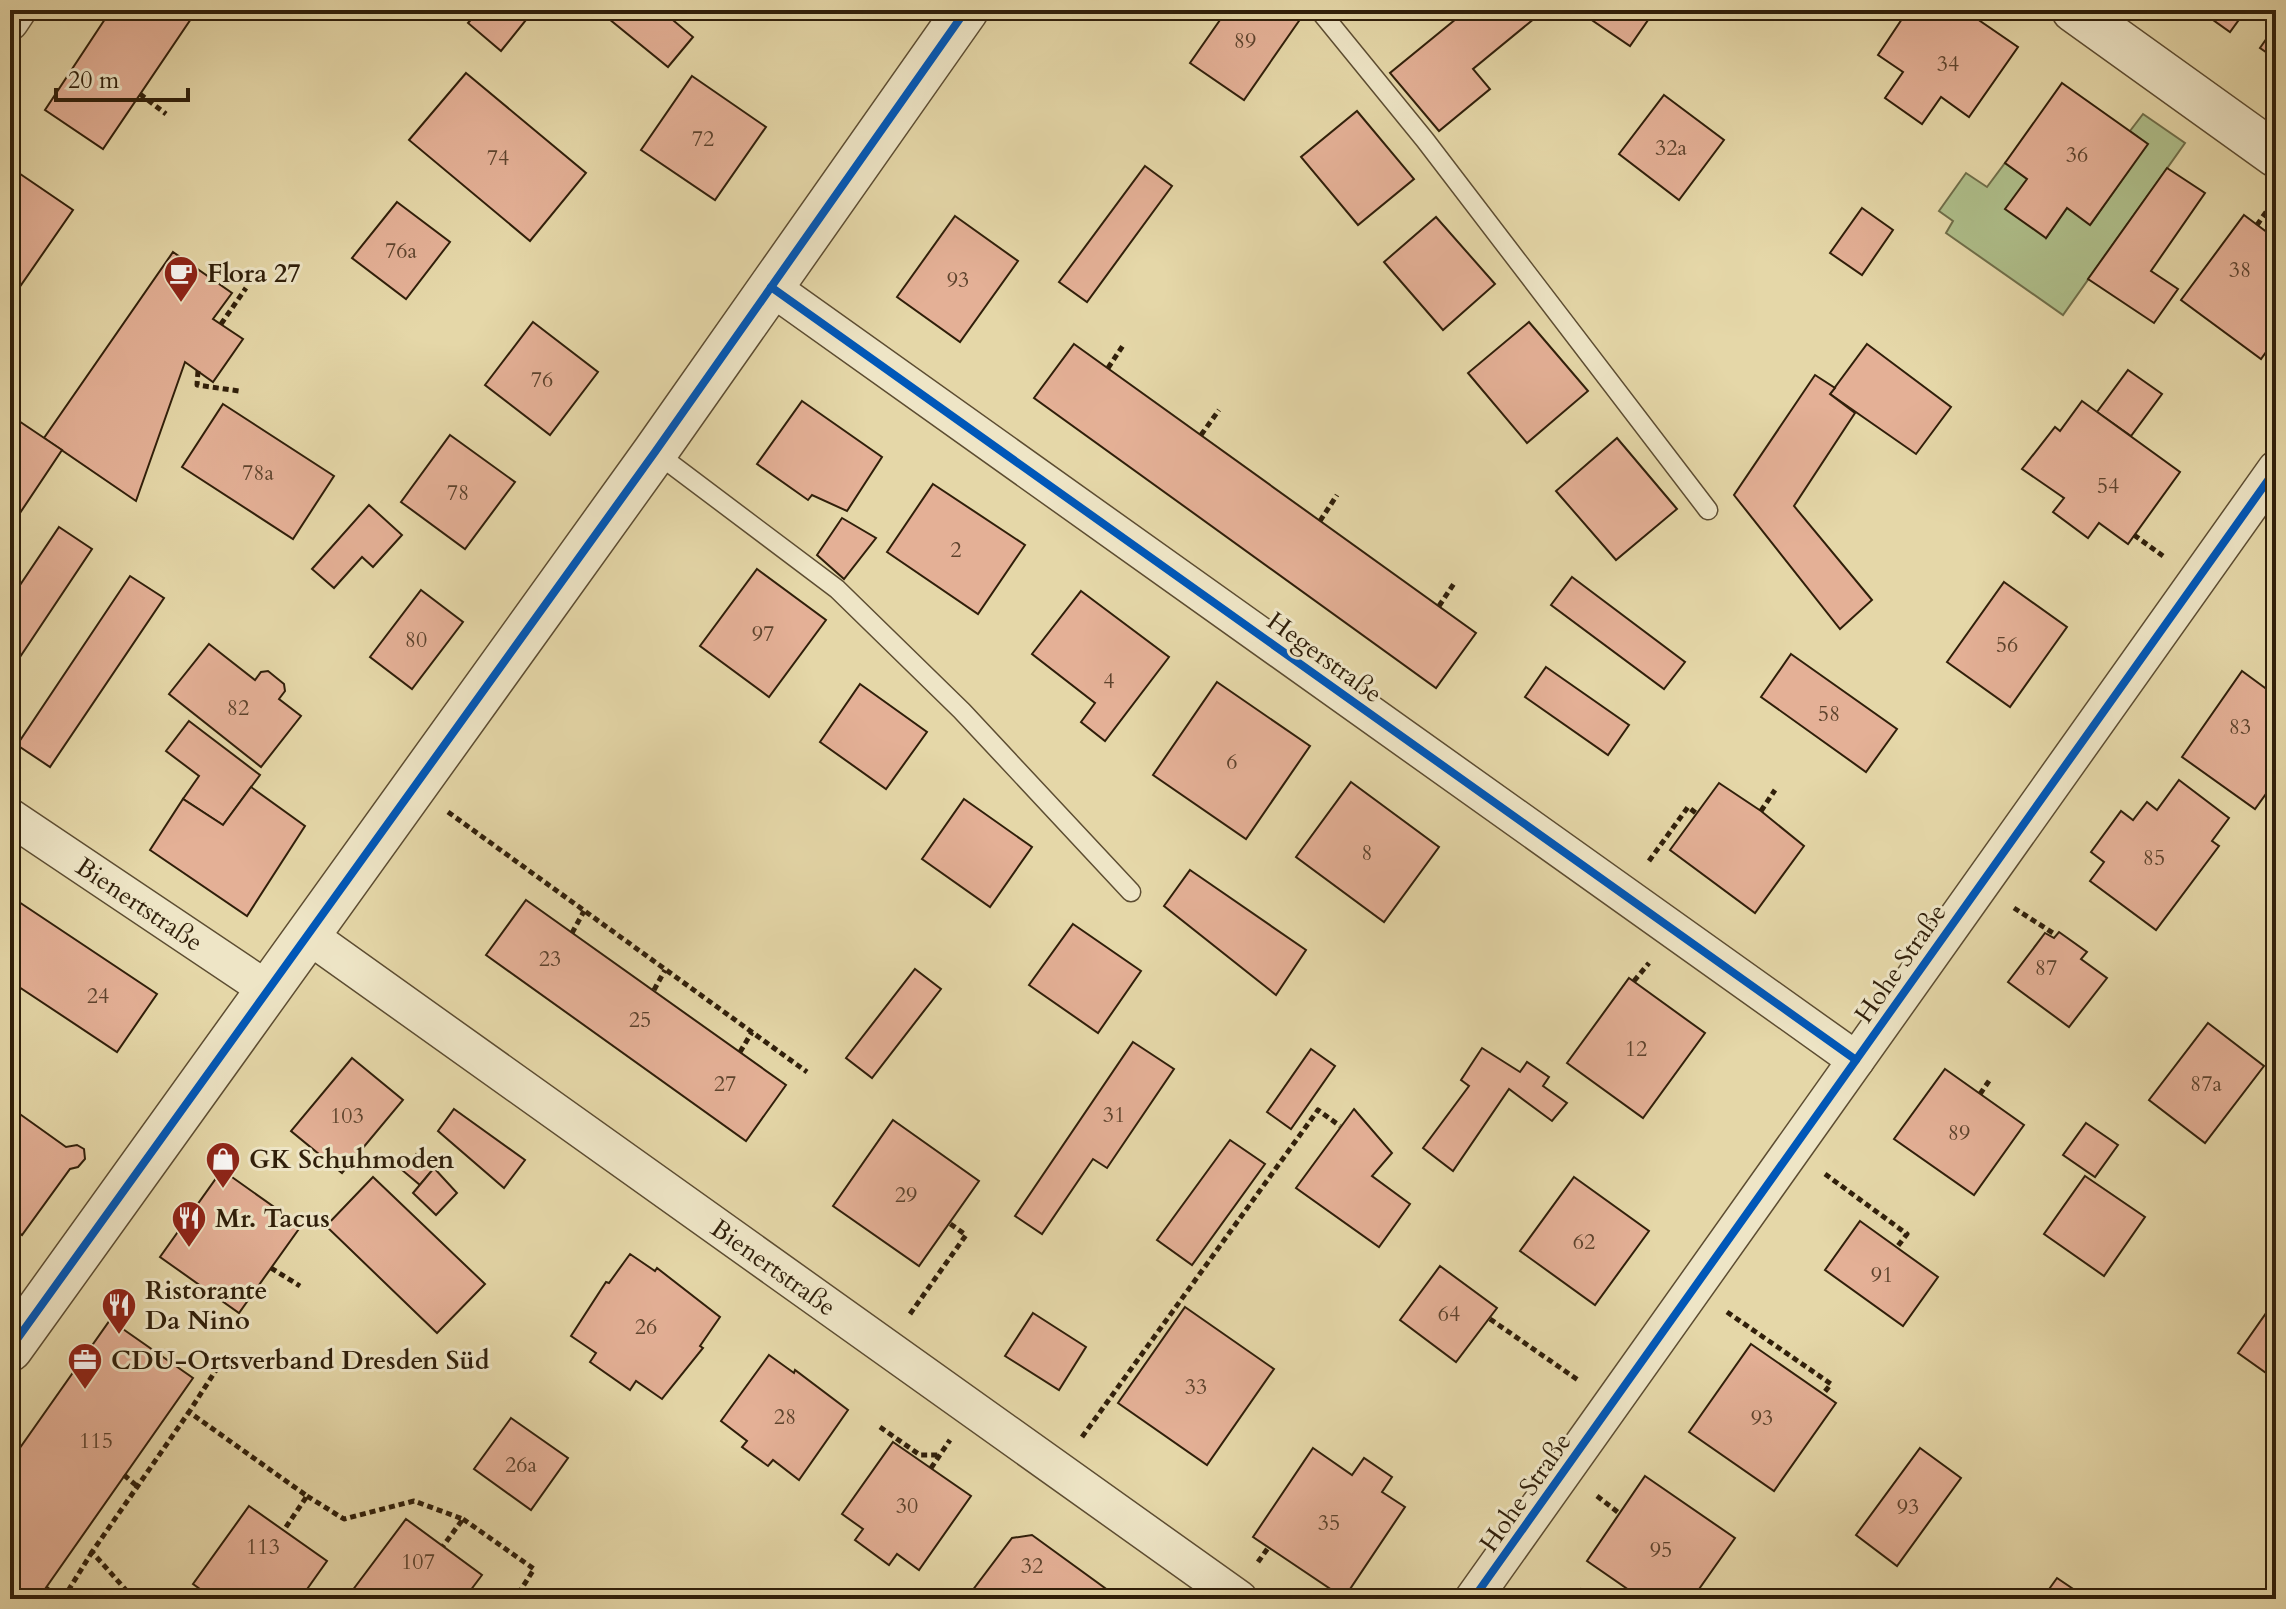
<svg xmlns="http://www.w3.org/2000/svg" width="2286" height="1609" font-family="Cardo,serif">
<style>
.green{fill:#afbf8b;stroke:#706f4a;stroke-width:2}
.building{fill:#e4b096;stroke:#301f0a;stroke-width:2}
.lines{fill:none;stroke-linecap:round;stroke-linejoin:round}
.service-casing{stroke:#5d4d32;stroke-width:21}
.minor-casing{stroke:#5d4d32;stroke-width:39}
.tertiary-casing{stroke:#5d4d32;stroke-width:47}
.path{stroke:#301f0a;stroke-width:5;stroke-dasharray:6 4;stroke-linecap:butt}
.service{stroke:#eee5c6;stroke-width:18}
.minor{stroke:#eee5c6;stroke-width:36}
.tertiary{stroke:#eee5c6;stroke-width:44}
.cycleway-casing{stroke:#eee5c6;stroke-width:13}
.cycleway{stroke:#0057b8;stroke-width:8}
.labels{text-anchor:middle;stroke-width:6;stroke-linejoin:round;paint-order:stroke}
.number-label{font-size:22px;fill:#5d432d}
.poi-label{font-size:26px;font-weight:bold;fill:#301f0a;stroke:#eee5c6;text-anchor:start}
.street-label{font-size:26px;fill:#301f0a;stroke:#eee5c6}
</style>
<rect width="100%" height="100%" fill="#e5d7a8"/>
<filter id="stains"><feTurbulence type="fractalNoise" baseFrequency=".0025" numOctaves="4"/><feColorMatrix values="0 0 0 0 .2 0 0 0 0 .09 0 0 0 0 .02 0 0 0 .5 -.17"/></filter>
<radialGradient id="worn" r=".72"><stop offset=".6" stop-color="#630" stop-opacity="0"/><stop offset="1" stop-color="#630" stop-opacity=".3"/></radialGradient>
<path class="green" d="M2143,114L2185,143L2063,315L1946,233L1953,221L1939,211L1966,173L1987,187L2005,163L2027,179L2046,238L2067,208L2091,224L2147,144L2130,131Z"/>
<g class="building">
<path d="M111,10H197L103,149L45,110Z"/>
<path d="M479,10H534L501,51L468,23Z"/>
<path d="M598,10H661L693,37L668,67Z"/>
<path d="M1227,10H1290L1301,18L1244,100L1190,63Z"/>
<path d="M1467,10H1529L1535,18L1473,69L1490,89L1439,131L1390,73Z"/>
<path d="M1577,10H1655L1630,46Z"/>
<path d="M1908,10H1964L2018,47L1969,117L1941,97L1922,124L1885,98L1903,72L1878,55Z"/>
<path d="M2199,10H2246L2230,32Z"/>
<path d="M2276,25V59L2260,48Z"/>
<path d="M466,73L586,173L530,241L409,140Z"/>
<path d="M692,76L766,127L715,200L641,150Z"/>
<path d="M2062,83L2148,144L2090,225L2067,208L2046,238L2005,209L2027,179L2005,163Z"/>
<path d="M1664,95L1724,140L1679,200L1619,154Z"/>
<path d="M1357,111L1414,179L1358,225L1301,157Z"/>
<path d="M1145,166L1172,186L1087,302L1059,282Z"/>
<path d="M10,167L73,210L10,301Z"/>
<path d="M2167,168L2205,193L2151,271L2178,289L2154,323L2088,279Z"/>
<path d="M397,202L450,242L406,299L352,258Z"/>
<path d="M1862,208L1893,230L1862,275L1830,253Z"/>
<path d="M2244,215L2276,239V338L2261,359L2181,300Z"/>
<path d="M955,216L1018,261L960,342L897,297Z"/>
<path d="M1436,217L1495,284L1443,330L1384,262Z"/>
<path d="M173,252L232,293L213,319L243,339L213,382L185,362L136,501L44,438Z"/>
<path d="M533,322L598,372L550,435L485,385Z"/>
<path d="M1529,322L1588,391L1527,443L1468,373Z"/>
<path d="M1074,344L1476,633L1436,688L1034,398Z"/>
<path d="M1867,344L1951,407L1916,454L1830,394Z"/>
<path d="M2128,370L2162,394L2131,436L2097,412Z"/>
<path d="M1815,375L1835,388L1830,394L1855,413L1794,506L1872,600L1840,629L1734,495Z"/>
<path d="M802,401L882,457L847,511L812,495L808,500L757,464Z"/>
<path d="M2082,401L2180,472L2128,544L2099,523L2088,538L2053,512L2064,498L2022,469L2055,427L2060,431Z"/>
<path d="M223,404L334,476L293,539L182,467Z"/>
<path d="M10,415L62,450L10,528Z"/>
<path d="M450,435L515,482L465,549L401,502Z"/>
<path d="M1617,438L1677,509L1616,560L1556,491Z"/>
<path d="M933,484L1025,545L978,614L887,552Z"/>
<path d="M369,505L402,535L373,567L362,557L334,588L312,569Z"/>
<path d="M842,518L876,538L844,579L817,555Z"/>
<path d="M59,527L92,549L10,672V600Z"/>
<path d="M757,569L826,620L769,697L700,646Z"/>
<path d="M130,576L164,598L50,767L17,745Z"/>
<path d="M1572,577L1685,662L1664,689L1551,605Z"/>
<path d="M2004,582L2067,627L2010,707L1947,662Z"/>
<path d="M421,590L463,622L412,689L370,657Z"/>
<path d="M1081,591L1169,657L1105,741L1081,722L1095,703L1032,654Z"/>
<path d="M209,644L255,680L261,672L268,671L284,684L285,691L279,699L301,716L261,767L169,694Z"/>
<path d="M1791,654L1897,729L1866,772L1761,697Z"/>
<path d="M1546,667L1629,725L1608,755L1525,697Z"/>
<path d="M2242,671L2276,696V780L2255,809L2182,757Z"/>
<path d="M1217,682L1310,746L1246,839L1153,775Z"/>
<path d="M860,684L927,732L886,789L820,742Z"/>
<path d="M189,721L260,775L223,825L183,799L199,776L166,751Z"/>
<path d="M2179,780L2229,818L2212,841L2219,846L2156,930L2090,881L2104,862L2091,852L2121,811L2133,820L2147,802L2157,810Z"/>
<path d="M1351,782L1439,847L1384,922L1296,857Z"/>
<path d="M1719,783L1761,811L1804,846L1755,913L1670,850Z"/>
<path d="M251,787L305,826L247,916L150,850L183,799L223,825Z"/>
<path d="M964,799L1032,847L990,907L922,859Z"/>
<path d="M1190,870L1306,950L1276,995L1164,906Z"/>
<path d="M10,896L157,994L117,1052L10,981Z"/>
<path d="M526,900L786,1085L746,1141L486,955Z"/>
<path d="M1073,924L1141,971L1098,1033L1029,985Z"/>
<path d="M2059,932L2087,952L2081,959L2107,978L2069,1027L2008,982L2045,933L2054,938Z"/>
<path d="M915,969L941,989L872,1078L846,1058Z"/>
<path d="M1629,978L1705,1033L1643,1118L1567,1063Z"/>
<path d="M2208,1023L2264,1066L2205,1143L2149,1100Z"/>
<path d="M1133,1042L1174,1069L1107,1168L1093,1159L1042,1234L1015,1216Z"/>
<path d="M1482,1048L1520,1072L1527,1062L1549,1077L1543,1086L1567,1103L1552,1121L1509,1089L1453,1171L1423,1148L1469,1086L1461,1080Z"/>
<path d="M1311,1049L1335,1066L1291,1129L1267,1112Z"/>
<path d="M352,1058L403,1100L342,1173L291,1131Z"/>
<path d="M1945,1069L2024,1125L1974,1195L1894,1139Z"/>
<path d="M10,1107L66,1147L77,1145L84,1149L85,1159L78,1167L70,1169L22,1235L10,1226Z"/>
<path d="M454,1109L525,1160L504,1188L438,1131Z"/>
<path d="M1354,1109L1392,1153L1372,1176L1410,1204L1379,1247L1296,1188Z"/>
<path d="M893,1120L979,1181L919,1266L833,1206Z"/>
<path d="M2086,1123L2118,1145L2095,1177L2063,1155Z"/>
<path d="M1230,1140L1265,1164L1192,1265L1157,1240Z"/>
<path d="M416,1154L434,1168L420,1185L402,1170Z"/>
<path d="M434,1168L457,1193L436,1215L413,1193Z"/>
<path d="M222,1170L301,1226L239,1313L160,1257Z"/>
<path d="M2085,1176L2145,1217L2104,1276L2044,1234Z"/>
<path d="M373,1177L485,1284L437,1333L326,1226Z"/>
<path d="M1574,1177L1649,1231L1595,1305L1520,1251Z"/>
<path d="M1860,1221L1938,1277L1903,1326L1825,1270Z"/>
<path d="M630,1254L655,1271L657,1268L720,1317L700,1346L703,1348L662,1399L636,1381L630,1390L590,1362L596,1353L571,1336L606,1282L609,1283Z"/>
<path d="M1440,1266L1497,1308L1456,1362L1400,1320Z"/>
<path d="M2276,1299V1380L2238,1353Z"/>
<path d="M1185,1307L1274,1369L1207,1465L1118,1403Z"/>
<path d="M1033,1313L1086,1347L1059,1390L1005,1356Z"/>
<path d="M110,1320L193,1378L38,1599H10V1462Z"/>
<path d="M1751,1344L1836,1403L1774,1491L1689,1432Z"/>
<path d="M769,1355L794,1373L795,1370L848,1410L799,1480L773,1460L768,1466L742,1447L747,1441L721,1421Z"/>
<path d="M511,1418L568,1458L531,1510L474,1469Z"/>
<path d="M893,1442L971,1496L919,1570L897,1554L889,1565L855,1540L863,1529L842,1514Z"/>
<path d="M1313,1448L1352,1475L1364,1458L1392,1477L1382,1492L1405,1507L1344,1598L1253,1537Z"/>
<path d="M1920,1448L1961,1478L1897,1566L1856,1535Z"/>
<path d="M1645,1476L1735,1538L1692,1599H1642L1587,1561Z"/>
<path d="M249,1506L327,1561L300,1599H214L193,1584Z"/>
<path d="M406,1519L482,1575L464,1599H354L349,1595Z"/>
<path d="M1032,1535L1109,1591L1103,1599H966L1012,1538Z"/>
<path d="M2057,1578L2088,1599H2042Z"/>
<path d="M1581,1589L1595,1599H1573Z"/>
</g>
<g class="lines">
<g class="service-casing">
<g id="service">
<path d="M1319,10L1425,140L1708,510"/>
<path d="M655,452L837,589L962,711L1131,892"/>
</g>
</g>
<g class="minor-casing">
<g id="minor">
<path d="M10,22L18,10"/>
<path d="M771,287L1856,1060"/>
<path id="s1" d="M10,817L268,990"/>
<path id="s2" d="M308,935L1239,1599"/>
<path d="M1473,1599L2276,469"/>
</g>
</g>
<g class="tertiary-casing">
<g id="tertiary">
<path d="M2074,10L2276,155"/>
<path d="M10,1349L655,452L966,10"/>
</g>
</g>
<g class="path">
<path d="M224,10L233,17"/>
<path d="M140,94L166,114"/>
<path d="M2257,225L2275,199"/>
<path d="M221,324L246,288"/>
<path d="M1108,368L1124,344"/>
<path d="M198,371L197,385L239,391"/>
<path d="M1201,435L1219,410"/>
<path d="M1320,521L1337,495"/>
<path d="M2134,535L2163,556"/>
<path d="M1439,606L1455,582"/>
<path d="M1761,811L1775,790"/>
<path d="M448,812L807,1072"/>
<path d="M1649,861L1688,807L1696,813"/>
<path d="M2014,908L2056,935"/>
<path d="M572,933L584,911"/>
<path d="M1634,981L1649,963"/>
<path d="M654,990L665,970"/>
<path d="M740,1052L752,1032"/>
<path d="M1980,1094L1991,1078"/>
<path d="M1825,1174L1907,1234L1897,1247"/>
<path d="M271,1268L300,1286"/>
<path d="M1727,1312L1831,1384L1823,1394"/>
<path d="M910,1314L966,1235L949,1223"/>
<path d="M1490,1319L1578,1380"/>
<path d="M218,1367L189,1412L307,1496L284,1530"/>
<path d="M880,1427L920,1455H940"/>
<path d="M1082,1437L1318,1110L1340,1126"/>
<path d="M931,1468L950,1440"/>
<path d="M124,1475L138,1487"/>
<path d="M307,1496L344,1519L414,1501L463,1519L443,1546"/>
<path d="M1597,1496L1619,1513"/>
<path d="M463,1519L534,1569L515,1599"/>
<path d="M1258,1562L1268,1548"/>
<path d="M46,1588L59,1599"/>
<path d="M63,1599L92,1552"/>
<path d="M134,1599L92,1552L189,1412"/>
</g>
<use href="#service" class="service"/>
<use href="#minor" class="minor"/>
<use href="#tertiary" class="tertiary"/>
<g class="cycleway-casing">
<g id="cycleway">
<path d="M771,287L1856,1060"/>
<path d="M10,1349L655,452L966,10"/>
<path d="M1473,1599L2276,469"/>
</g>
</g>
<use href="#cycleway" class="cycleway"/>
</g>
<defs>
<g id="cafe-pin" transform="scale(1.8)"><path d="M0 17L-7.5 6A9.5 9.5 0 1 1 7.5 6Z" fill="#8f2418" stroke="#eee5c6"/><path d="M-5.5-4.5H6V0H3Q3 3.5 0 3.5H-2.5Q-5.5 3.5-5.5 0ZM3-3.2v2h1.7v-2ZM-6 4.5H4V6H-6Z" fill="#fff"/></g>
<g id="shop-pin" transform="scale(1.8)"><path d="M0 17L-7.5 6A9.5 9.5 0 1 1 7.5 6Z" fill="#8f2418" stroke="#eee5c6"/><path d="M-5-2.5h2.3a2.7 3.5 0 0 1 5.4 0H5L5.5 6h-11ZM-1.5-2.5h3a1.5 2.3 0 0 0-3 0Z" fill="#fff"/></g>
<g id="restaurant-pin" transform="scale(1.8)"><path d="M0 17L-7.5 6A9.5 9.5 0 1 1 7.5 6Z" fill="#8f2418" stroke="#eee5c6"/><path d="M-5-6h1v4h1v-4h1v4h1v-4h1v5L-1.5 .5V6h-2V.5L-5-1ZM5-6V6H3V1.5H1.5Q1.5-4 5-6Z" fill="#fff"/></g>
<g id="office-pin" transform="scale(1.8)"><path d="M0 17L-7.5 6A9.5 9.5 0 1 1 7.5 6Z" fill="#8f2418" stroke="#eee5c6"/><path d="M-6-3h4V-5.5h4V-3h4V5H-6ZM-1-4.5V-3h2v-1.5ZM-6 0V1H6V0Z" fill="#fff"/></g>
</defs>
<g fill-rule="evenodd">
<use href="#cafe-pin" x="181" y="273"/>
<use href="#shop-pin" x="223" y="1159"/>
<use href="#restaurant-pin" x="189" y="1218"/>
<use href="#restaurant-pin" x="119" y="1305"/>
<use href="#office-pin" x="85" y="1360"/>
</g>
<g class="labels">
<g class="number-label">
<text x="1245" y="48">89</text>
<text x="1948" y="71">34</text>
<text x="703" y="146">72</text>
<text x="1671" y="155">32a</text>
<text x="2077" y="162">36</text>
<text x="498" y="165">74</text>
<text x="401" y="258">76a</text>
<text x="2240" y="277">38</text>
<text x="958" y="287">93</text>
<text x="542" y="387">76</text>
<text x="258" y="480">78a</text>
<text x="2108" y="493">54</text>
<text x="458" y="500">78</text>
<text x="956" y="557">2</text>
<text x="763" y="641">97</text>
<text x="416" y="647">80</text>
<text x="2007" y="652">56</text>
<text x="1109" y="688">4</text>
<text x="238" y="715">82</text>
<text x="1829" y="721">58</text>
<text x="2240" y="734">83</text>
<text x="1232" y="769">6</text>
<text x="1367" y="860">8</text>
<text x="2154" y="865">85</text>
<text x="550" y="966">23</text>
<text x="2046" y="975">87</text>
<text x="98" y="1003">24</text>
<text x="640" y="1027">25</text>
<text x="1636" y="1056">12</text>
<text x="725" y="1091">27</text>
<text x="2206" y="1091">87a</text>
<text x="1114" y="1122">31</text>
<text x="347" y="1123">103</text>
<text x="1959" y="1140">89</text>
<text x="906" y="1202">29</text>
<text x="1584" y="1249">62</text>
<text x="1882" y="1282">91</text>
<text x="1449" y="1321">64</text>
<text x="646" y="1334">26</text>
<text x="1196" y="1394">33</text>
<text x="785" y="1424">28</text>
<text x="1762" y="1425">93</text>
<text x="96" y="1448">115</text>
<text x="521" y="1472">26a</text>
<text x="907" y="1513">30</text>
<text x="1908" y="1514">93</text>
<text x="1329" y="1530">35</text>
<text x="263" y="1554">113</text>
<text x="1661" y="1557">95</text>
<text x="418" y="1569">107</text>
<text x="1032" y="1573">32</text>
</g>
<g class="poi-label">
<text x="207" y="282">Flora 27</text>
<text x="249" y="1168">GK Schuhmoden</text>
<text x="215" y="1227">Mr. Tacus</text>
<text x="145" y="1299">Ristorante<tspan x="145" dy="30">Da Nino</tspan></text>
<text x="111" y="1369">CDU-Ortsverband Dresden Süd</text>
</g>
<g class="street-label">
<text transform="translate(1325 657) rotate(36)" y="9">Hegerstraße</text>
<text dy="9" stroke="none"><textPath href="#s1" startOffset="156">Bienertstraße</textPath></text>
<text transform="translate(1900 963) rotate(-55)" y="9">Hohe Straße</text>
<text dy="9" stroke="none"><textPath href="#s2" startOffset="572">Bienertstraße</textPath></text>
<text transform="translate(1525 1492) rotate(-55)" y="9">Hohe Straße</text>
</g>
</g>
<rect width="2286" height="1609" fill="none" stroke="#e5d7a8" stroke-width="40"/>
<rect x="12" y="12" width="2262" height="1585" fill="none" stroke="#301f0a" stroke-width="4"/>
<rect x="20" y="20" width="2246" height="1569" fill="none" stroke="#301f0a" stroke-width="2"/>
<path d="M56 88v12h132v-12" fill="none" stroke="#301f0a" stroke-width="4"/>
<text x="68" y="88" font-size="24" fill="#301f0a" stroke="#eee5c6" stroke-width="6" paint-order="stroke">20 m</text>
<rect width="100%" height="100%" filter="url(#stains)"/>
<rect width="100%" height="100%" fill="url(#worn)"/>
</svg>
